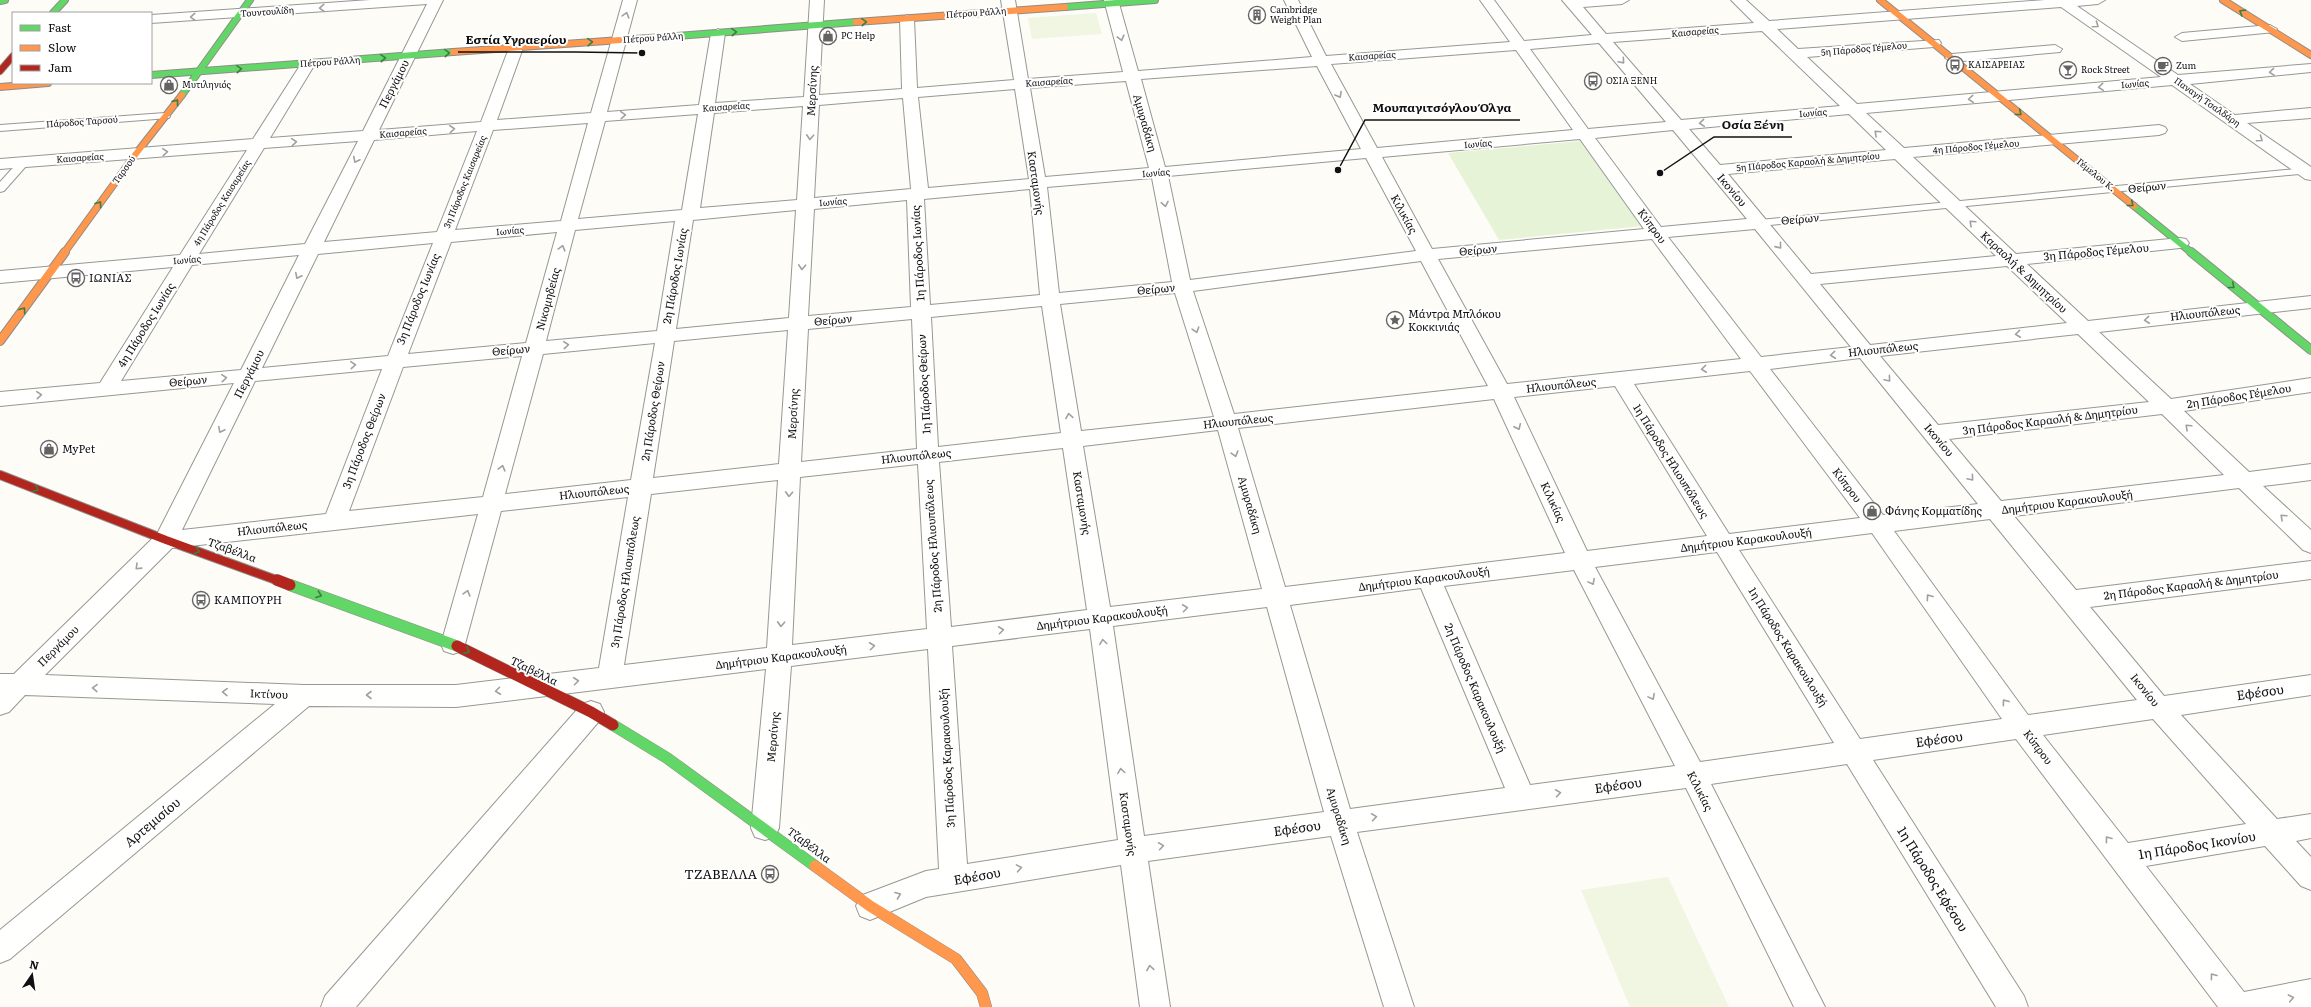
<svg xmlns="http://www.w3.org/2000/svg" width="2311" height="1007" font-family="Literata,serif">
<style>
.green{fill:#e7f3d7}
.pitch{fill:#f0f6e1}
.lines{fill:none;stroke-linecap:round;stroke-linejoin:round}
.lane-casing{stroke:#979795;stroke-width:2}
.street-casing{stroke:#979795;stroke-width:2}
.fast-far2-casing{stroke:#8e8d8b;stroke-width:8}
.fast-far1-casing{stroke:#8e8d8b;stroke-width:10}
.fast-casing{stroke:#8e8d8b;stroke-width:12}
.slow-far2-casing{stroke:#8e8d8b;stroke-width:8}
.slow-far1-casing{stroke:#8e8d8b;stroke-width:10}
.slow-casing{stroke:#8e8d8b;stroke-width:12}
.jam-far2-casing{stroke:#8e8d8b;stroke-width:8}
.jam-far1-casing{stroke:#8e8d8b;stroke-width:10}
.jam-casing{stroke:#8e8d8b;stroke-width:12}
.lane{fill:#fffffe;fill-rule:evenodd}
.street{fill:#fffffe;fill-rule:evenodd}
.fast-far2{stroke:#63d668;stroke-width:6}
.fast-far1{stroke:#63d668;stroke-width:8}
.fast{stroke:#63d668;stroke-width:11}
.slow-far2{stroke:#ff974d;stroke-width:6}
.slow-far1{stroke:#ff974d;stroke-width:8}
.slow{stroke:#ff974d;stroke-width:11}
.jam-far2{stroke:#b3261e;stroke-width:6}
.jam-far1{stroke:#b3261e;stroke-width:8}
.jam{stroke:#b3261e;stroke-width:11}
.oneway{stroke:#a0a09f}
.oneway2{stroke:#3e7d41}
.labels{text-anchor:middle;stroke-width:4;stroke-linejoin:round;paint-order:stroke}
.far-poi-label{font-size:9px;fill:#111;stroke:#fff;text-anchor:start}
.far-street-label{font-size:9px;fill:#111;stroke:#fff}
.street-label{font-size:11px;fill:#111;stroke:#fff}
.poi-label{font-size:11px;fill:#111;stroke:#fff;text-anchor:start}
.near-street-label{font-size:13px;fill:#111;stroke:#fff}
.near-poi-label{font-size:13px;fill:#111;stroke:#fff;text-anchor:end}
.leader{fill:none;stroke:#111;stroke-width:1.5}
.callout-dot{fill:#111;stroke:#fff;stroke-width:1.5}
.callout-label{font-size:12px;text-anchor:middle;font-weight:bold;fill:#111;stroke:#fff;stroke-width:4;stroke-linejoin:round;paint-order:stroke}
</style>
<rect width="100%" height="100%" fill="#fdfcf7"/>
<path class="green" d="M1581,141L1643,226L1499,240L1448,153Z"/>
<g class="pitch">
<path d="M1096,13L1102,34L1032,39L1028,18Z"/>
<path d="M1668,877L1729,1007H1630L1581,890Z"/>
</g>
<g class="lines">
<g class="lane-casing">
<g id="lane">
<path d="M165,113L170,116L169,118L0,131V125Z"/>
<path d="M23,160L28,163L27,165L4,191L0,192V182L19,161Z"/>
<path d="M2306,168L2311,171L2310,173L1760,226L1754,223L1760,220Z"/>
</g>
</g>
<g class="street-casing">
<g id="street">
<path d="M370,0H443L379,130L481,122L509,48L516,44L523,48L497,120L591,113L623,0H637L607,112L699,105L711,33L718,29L725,33L715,103L804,97L810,0H824L819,95L902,89L900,19L907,15L914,19L917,88L1014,80L1001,0H1015L1028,79L1123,72L1104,0H1118L1138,71L1312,57L1284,0H1298L1326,56L1510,42L1480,0H1494L1524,41L1592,35L1562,0H1629L1622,4L1583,7L1606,34L1754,23L1731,0H1746L1769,21L2045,0H2105L2098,4L2077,6L2178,75L2311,64V72L2190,84L2235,115L2311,108V118L2247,123L2311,167V180L2305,179L2172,85L1866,113L1904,148L2159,125L2165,127L2167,130L2165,133L2159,135L1913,157L2016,254L2180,238L2186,239L2189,243L2186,247L2180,248L2027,264L2088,321L2311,296V308L2099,332L2171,399L2311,378V392L2184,411L2249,472L2311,464V480L2263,486L2311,530V553L2303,550L2239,488L2014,516L2076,590L2311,561V579L2090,607L2164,696L2311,675V695L2181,715L2277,819L2311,814V838L2296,841L2311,857V890L2301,886L2265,846L2146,866L2244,992L2311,979V1007H2218L2016,739L1873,760L2024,996L2028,1007H1996L1847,764L1711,784L1825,1007H1794L1686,788L1357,832L1414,1007H1384L1331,836L1148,861L1170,1007H1140L1121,865L926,897L870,920L860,916L856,906L860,896L926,871L939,869L928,649L791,666L779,828L775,837L765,840L755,837L751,828L766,669L456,707L309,706L10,959L0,963V930L275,704L25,695L9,712L0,715V674H14L157,534L234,383L0,406V392L100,383L173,267L0,283V271L180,255L247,150L0,169V159L253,139L301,64L308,60L315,64L270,138L363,131L427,4L151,23V15ZM2061,7L2161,77L1857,104L1807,57L1934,47L1939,46L1941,43L1939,40L1798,49L1777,29ZM1762,31L1840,106L1681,120L1613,42ZM1599,43L1666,122L1588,129L1530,49ZM1516,50L1573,130L1377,148L1331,64ZM1317,66L1361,149L1165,167L1141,79ZM1126,81L1149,168L1045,177L1030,88ZM1015,89L1029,179L928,188L918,97ZM903,98L911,189L814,198L819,105ZM803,106L797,200L700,208L714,113ZM698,114L682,210L578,219L605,121ZM1849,114L1886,150L1720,165L1689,129ZM588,123L561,221L455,230L493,130ZM1673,130L1747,219L1661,227L1595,138ZM477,131L437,232L324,242L374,140ZM1580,139L1644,229L1432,249L1382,157ZM358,141L305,244L199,254L264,148ZM1366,158L1416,251L1190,280L1168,176ZM1895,159L1996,256L1811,274L1728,174ZM1152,178L1172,282L1059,293L1047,187ZM1030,189L1040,295L930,305L924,199ZM907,200L911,307L808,316L814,209ZM796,210L789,318L676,329L693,220ZM675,221L657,331L546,341L575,230ZM1755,229L1851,347L1761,357L1668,237ZM557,232L526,343L408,354L451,242ZM1652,239L1741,359L1507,384L1438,259ZM433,243L388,356L262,368L318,254ZM299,255L241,370L121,381L192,265ZM1421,261L1488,386L1234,414L1193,291ZM2007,266L2067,323L1870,345L1820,284ZM1175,293L1214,417L1081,431L1060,304ZM1042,306L1061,433L938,447L931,317ZM912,319L917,449L801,462L808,329ZM788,330L779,464L653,478L674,341ZM2078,334L2149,402L1938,425L1880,356ZM655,343L631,480L505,494L543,354ZM522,356L483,497L349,511L403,367ZM1860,358L1978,504L1883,515L1770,369ZM382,369L326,514L182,530L255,381ZM1750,371L1860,518L1729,534L1634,384ZM1615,386L1707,536L1587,551L1514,397ZM1494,399L1565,553L1285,587L1238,428ZM2162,414L2224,475L2001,501L1949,439ZM1218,430L1262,589L1110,607L1083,446ZM1063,448L1087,610L951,627L939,462ZM918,464L927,629L792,645L800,477ZM778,480L767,648L624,665L651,494ZM628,497L599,668L456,685H304L45,675L172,548L478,514L441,644L444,651L453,654L462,651L465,644L501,511ZM1990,519L2137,700L2028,715L1894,531ZM1872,533L2002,719L1860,739L1739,550ZM1717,552L1834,743L1700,762L1595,567ZM1574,570L1675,766L1530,785L1444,586ZM1421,588L1505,788L1350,809L1290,605ZM1267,607L1324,812L1144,836L1113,626ZM1090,629L1118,840L967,864L952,646ZM2153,719L2246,824L2128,843L2043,735Z"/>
<path d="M2270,25L2277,29L2275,32L2182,41L2175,37L2182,33Z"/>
<path d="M2055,45L2062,49L2060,52L1952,62L1945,58L1952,54Z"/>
<path d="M591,701L600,704L604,712L600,720L356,1007H321L325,996L582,704Z"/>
</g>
</g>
<g class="fast-far2-casing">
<g id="fast-far2">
<path d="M0,1L5,0"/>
<path d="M1065,7L1155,0"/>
<path d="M53,13L65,0"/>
<path d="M677,36L856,22"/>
<path d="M151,75L453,52"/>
<path d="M182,95L250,0"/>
<path d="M2134,206L2192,253"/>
</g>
</g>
<g class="fast-far1-casing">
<path id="fast-far1" d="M2191,252L2311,350"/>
</g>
<g class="fast-casing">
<g id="fast">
<path d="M290,585L457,646"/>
<path d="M613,725L667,758L815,866"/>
</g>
</g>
<g class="slow-far2-casing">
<g id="slow-far2">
<path d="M1880,0L2134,206"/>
<path d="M2223,0L2311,55"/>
<path d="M856,22L1065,7"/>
<path d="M453,52L677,36"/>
<path d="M0,87L48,83"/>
<path d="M64,253L135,155L182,95"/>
</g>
</g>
<g class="slow-far1-casing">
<path id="slow-far1" d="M0,341L65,252"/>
</g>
<g class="slow-casing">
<path id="slow" d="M815,866L870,906L956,959L982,993L986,1007"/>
</g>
<g class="jam-far2-casing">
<path id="jam-far2" d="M0,71L13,56"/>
</g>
<g class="jam-far1-casing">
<path id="jam-far1" d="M0,475L166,540L279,581"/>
</g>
<g class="jam-casing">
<g id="jam">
<path d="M277,580L290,585"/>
<path d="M457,646L591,712L613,725"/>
</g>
</g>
<use href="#lane" class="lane"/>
<use href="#street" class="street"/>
<use href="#fast-far2" class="fast-far2"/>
<use href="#fast-far1" class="fast-far1"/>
<use href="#fast" class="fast"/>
<use href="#slow-far2" class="slow-far2"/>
<use href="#slow-far1" class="slow-far1"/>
<use href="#slow" class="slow"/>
<use href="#jam-far2" class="jam-far2"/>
<use href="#jam-far1" class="jam-far1"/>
<use href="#jam" class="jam"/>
</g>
<defs><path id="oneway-chevron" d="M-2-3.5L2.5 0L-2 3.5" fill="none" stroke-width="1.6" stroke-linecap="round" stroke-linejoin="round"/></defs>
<g class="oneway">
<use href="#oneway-chevron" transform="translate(322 8) rotate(176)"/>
<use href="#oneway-chevron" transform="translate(626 15) rotate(-74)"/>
<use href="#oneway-chevron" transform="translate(193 17) rotate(176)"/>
<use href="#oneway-chevron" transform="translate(2096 25) rotate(35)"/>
<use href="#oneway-chevron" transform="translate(1121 38) rotate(75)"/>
<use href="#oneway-chevron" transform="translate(1622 61) rotate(49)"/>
<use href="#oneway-chevron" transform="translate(2272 72) rotate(175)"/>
<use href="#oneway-chevron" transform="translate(2101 87) rotate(175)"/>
<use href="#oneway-chevron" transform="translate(1339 95) rotate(61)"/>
<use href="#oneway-chevron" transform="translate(1971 99) rotate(175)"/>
<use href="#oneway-chevron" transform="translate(623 115) rotate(-4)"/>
<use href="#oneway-chevron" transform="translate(1702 123) rotate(175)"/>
<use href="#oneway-chevron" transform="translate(452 129) rotate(-5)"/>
<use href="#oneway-chevron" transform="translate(1877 133) rotate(-137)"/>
<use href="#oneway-chevron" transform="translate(810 137) rotate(93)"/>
<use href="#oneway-chevron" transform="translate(2260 139) rotate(35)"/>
<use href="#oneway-chevron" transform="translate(294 142) rotate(-5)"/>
<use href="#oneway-chevron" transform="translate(165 152) rotate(-5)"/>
<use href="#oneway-chevron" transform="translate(356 160) rotate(117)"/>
<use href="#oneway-chevron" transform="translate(1165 204) rotate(79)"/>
<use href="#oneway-chevron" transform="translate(1972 223) rotate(-137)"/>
<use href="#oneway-chevron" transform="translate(1779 246) rotate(51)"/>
<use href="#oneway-chevron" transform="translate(562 248) rotate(-75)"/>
<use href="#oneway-chevron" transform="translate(802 267) rotate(93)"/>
<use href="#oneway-chevron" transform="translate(298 276) rotate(117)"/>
<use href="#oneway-chevron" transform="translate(2147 320) rotate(174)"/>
<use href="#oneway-chevron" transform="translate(1196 330) rotate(72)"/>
<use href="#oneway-chevron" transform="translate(2018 334) rotate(174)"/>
<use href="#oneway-chevron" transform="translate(566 345) rotate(-5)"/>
<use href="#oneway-chevron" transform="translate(1833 355) rotate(174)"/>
<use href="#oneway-chevron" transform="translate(353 365) rotate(-5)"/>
<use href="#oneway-chevron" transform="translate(1704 369) rotate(174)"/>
<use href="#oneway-chevron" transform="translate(224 378) rotate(-5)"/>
<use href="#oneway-chevron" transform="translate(1888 379) rotate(50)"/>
<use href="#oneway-chevron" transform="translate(39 395) rotate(-5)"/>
<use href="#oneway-chevron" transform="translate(1069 416) rotate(-99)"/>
<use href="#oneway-chevron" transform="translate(1518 427) rotate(65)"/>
<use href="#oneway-chevron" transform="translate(2188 427) rotate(-137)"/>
<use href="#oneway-chevron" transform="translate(221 430) rotate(117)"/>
<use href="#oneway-chevron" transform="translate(1235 454) rotate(74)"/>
<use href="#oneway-chevron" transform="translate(502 468) rotate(-75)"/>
<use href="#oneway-chevron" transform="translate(1971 478) rotate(50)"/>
<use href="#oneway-chevron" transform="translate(789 494) rotate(93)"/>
<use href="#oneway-chevron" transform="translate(2283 517) rotate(-137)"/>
<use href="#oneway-chevron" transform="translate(138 567) rotate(136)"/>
<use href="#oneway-chevron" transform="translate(1592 582) rotate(62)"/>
<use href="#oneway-chevron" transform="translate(467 593) rotate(-74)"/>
<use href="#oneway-chevron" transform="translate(1929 597) rotate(-126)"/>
<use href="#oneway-chevron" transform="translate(1185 608) rotate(-7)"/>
<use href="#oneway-chevron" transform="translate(781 624) rotate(93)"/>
<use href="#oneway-chevron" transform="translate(1001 630) rotate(-7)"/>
<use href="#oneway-chevron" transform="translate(1103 642) rotate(-98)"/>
<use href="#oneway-chevron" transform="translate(872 646) rotate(-7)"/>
<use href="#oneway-chevron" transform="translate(576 681) rotate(-7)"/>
<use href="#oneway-chevron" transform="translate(95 688) rotate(-178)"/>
<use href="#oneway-chevron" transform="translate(498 691) rotate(173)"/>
<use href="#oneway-chevron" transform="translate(225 692) rotate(-178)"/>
<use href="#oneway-chevron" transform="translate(369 695) rotate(-180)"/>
<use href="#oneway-chevron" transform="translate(1652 697) rotate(62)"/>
<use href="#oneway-chevron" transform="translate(2005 702) rotate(-126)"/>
<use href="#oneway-chevron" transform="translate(1121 771) rotate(-98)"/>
<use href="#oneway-chevron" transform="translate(1558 793) rotate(-8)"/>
<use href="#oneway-chevron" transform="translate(1374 817) rotate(-8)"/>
<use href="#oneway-chevron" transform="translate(2108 839) rotate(-127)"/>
<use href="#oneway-chevron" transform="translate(1161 846) rotate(-8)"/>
<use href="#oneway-chevron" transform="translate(1019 868) rotate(-10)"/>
<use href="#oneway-chevron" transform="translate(898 895) rotate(-21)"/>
<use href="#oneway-chevron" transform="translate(1150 968) rotate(-99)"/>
<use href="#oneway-chevron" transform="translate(2213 976) rotate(-127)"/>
<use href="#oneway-chevron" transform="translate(2291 998) rotate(-11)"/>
</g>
<g class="oneway2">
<use href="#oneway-chevron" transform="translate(2242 12) rotate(-148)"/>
<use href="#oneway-chevron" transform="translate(864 22) rotate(-4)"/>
<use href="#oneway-chevron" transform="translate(734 32) rotate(-4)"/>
<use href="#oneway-chevron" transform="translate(590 42) rotate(-4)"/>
<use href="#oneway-chevron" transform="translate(447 53) rotate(-4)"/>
<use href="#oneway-chevron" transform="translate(383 58) rotate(-4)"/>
<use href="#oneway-chevron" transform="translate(239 69) rotate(-4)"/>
<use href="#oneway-chevron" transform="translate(176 102) rotate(-52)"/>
<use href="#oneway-chevron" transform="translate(2019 113) rotate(39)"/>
<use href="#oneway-chevron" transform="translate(99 204) rotate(-54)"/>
<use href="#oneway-chevron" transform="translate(2131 204) rotate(39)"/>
<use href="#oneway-chevron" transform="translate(2232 286) rotate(39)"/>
<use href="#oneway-chevron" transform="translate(23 310) rotate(-54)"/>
<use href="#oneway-chevron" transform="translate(36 489) rotate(21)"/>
<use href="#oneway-chevron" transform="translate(197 551) rotate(19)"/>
<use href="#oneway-chevron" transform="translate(319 595) rotate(20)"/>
<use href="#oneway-chevron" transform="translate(467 651) rotate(26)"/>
</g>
<defs>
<g id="building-ring" transform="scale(0.9)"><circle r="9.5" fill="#fff" stroke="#646362" stroke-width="1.5"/><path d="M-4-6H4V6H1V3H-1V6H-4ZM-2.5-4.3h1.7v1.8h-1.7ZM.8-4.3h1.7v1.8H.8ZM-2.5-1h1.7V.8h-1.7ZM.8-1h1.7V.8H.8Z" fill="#646362"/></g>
<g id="shop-ring" transform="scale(0.9)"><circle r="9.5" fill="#fff" stroke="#646362" stroke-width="1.5"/><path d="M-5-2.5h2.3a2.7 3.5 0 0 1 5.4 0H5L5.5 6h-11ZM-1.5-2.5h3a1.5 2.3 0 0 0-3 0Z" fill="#646362"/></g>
<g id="bus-ring" transform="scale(0.9)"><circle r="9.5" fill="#fff" stroke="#646362" stroke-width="1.5"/><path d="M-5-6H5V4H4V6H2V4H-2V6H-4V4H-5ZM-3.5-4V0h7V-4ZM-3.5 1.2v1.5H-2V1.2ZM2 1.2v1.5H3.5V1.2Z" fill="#646362"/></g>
<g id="cafe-ring" transform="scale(0.9)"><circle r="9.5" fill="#fff" stroke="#646362" stroke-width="1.5"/><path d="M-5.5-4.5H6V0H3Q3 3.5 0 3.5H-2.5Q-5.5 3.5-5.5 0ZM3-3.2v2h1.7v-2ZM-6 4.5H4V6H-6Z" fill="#646362"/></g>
<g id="bar-ring" transform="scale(0.9)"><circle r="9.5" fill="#fff" stroke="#646362" stroke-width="1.5"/><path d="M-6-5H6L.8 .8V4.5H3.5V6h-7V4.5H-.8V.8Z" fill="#646362"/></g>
<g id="sight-ring" transform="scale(0.9)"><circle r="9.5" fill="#fff" stroke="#646362" stroke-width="1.5"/><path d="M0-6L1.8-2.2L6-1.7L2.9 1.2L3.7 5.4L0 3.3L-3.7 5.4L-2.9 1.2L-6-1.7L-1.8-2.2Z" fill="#646362"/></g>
</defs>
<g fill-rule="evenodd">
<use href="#building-ring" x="1257" y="15"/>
<use href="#shop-ring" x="828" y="36"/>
<use href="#bus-ring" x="1955" y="65"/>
<use href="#cafe-ring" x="2163" y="66"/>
<use href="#bar-ring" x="2068" y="70"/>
<use href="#bus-ring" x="1593" y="81"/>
<use href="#shop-ring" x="169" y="85"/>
<use href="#bus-ring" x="76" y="278"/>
<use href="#sight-ring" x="1395" y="320"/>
<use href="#shop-ring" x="49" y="449"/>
<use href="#shop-ring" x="1872" y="511"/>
<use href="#bus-ring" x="201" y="600"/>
<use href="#bus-ring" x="770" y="874"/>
</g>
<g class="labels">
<g class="far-poi-label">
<text x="1270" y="13">Cambridge<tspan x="1270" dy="10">Weight Plan</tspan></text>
<text x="841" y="39">PC Help</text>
<text x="1968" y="68">ΚΑΙΣΑΡΕΙΑΣ</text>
<text x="2176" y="69">Zum</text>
<text x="2081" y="73">Rock Street</text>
<text x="1606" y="84">ΟΣΙΑ ΞΕΝΗ</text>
<text x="182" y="88">Μυτιληνιός</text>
</g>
<g class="far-street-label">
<text transform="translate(267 12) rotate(-4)" y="3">Τουντουλίδη</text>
<text transform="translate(976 13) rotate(-4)" y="3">Πέτρου Ράλλη</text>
<text transform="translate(1695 32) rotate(-5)" y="3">Καισαρείας</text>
<text transform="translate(653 38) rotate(-4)" y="3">Πέτρου Ράλλη</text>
<text transform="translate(1864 49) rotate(-5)" y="3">5η Πάροδος Γέμελου</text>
<text transform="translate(1372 56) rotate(-4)" y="3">Καισαρείας</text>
<text transform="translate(330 62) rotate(-4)" y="3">Πέτρου Ράλλη</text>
<text transform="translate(1049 82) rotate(-4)" y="3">Καισαρείας</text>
<text transform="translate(2135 84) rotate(-5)" y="3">Ιωνίας</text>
<text transform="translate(2207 102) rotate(35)" y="3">Παναγή Τσαλδάρη</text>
<text transform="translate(726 107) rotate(-4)" y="3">Καισαρείας</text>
<text transform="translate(1813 113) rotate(-5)" y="3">Ιωνίας</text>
<text transform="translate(82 122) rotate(-4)" y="3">Πάροδος Ταρσού</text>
<text transform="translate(403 133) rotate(-5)" y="3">Καισαρείας</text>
<text transform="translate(1478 144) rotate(-5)" y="3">Ιωνίας</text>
<text transform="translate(1976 147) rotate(-5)" y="3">4η Πάροδος Γέμελου</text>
<text transform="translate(80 158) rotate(-4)" y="3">Καισαρείας</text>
<text transform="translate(1808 162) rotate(-5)" y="3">5η Πάροδος Καραολή &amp; Δημητρίου</text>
<text transform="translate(124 170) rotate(-54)" y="3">Ταρσού</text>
<text transform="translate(1156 173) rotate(-5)" y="3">Ιωνίας</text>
<text transform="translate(2096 175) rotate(39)" y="3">Γέμελου Κ.</text>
<text transform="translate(465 182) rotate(-68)" y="3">3η Πάροδος Καισαρείας</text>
<text transform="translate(833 202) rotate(-5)" y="3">Ιωνίας</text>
<text transform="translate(222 203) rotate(-58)" y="3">4η Πάροδος Καισαρείας</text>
<text transform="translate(510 231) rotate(-5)" y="3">Ιωνίας</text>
<text transform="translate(187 260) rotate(-5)" y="3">Ιωνίας</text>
</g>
<g class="street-label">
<text transform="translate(394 84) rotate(-63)" y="4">Περγάμου</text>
<text transform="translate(812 91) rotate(-87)" y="4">Μερσίνης</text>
<text transform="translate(1145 123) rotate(74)" y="4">Αμυραδάκη</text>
<text transform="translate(1036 183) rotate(82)" y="4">Κασταμονής</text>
<text transform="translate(2147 187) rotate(-6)" y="4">Θείρων</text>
<text transform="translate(1732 190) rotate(50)" y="4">Ικονίου</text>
<text transform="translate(1404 214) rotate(61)" y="4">Κιλικίας</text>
<text transform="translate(1800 219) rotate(-5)" y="4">Θείρων</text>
<text transform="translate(1652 226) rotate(54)" y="4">Κύπρου</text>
<text transform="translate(1478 250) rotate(-5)" y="4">Θείρων</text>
<text transform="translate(2096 252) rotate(-5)" y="4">3η Πάροδος Γέμελου</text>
<text transform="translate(918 253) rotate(-93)" y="4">1η Πάροδος Ιωνίας</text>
<text transform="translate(2024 272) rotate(43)" y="4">Καραολή &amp; Δημητρίου</text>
<text transform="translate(675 276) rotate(-80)" y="4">2η Πάροδος Ιωνίας</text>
<text transform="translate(1156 289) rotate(-5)" y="4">Θείρων</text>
<text transform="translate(418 299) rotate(-68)" y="4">3η Πάροδος Ιωνίας</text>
<text transform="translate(548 299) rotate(-75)" y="4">Νικομηδείας</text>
<text transform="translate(2205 313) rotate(-6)" y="4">Ηλιουπόλεως</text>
<text transform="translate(833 320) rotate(-5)" y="4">Θείρων</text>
<text transform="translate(146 325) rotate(-58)" y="4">4η Πάροδος Ιωνίας</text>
<text transform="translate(1883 349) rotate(-6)" y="4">Ηλιουπόλεως</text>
<text transform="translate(511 350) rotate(-5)" y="4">Θείρων</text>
<text transform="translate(249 374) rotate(-63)" y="4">Περγάμου</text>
<text transform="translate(188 381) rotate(-5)" y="4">Θείρων</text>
<text transform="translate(924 384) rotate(-93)" y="4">1η Πάροδος Θείρων</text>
<text transform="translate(1561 385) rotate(-6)" y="4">Ηλιουπόλεως</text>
<text transform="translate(2239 396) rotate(-9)" y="4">2η Πάροδος Γέμελου</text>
<text transform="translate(653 411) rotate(-81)" y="4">2η Πάροδος Θείρων</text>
<text transform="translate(793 414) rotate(-87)" y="4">Μερσίνης</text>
<text transform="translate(2050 420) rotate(-7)" y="4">3η Πάροδος Καραολή &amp; Δημητρίου</text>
<text transform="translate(1238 421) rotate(-6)" y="4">Ηλιουπόλεως</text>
<text transform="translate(1939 440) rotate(50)" y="4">Ικονίου</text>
<text transform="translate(364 441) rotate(-69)" y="4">3η Πάροδος Θείρων</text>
<text transform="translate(916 456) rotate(-6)" y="4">Ηλιουπόλεως</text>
<text transform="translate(1671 461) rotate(58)" y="4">1η Πάροδος Ηλιουπόλεως</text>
<text transform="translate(1847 485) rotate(53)" y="4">Κύπρου</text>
<text transform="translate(594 492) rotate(-6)" y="4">Ηλιουπόλεως</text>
<text transform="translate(1553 502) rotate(65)" y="4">Κιλικίας</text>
<text transform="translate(2067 502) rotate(-7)" y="4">Δημήτριου Καρακουλουξή</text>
<text transform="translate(1082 503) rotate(81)" y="4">Κασταμονής</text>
<text transform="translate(1250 505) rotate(74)" y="4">Αμυραδάκη</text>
<text transform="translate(272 528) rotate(-6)" y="4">Ηλιουπόλεως</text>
<text transform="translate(1746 540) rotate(-7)" y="4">Δημήτριου Καρακουλουξή</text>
<text transform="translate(933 546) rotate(-94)" y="4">2η Πάροδος Ηλιουπόλεως</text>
<text transform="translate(232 550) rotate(20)" y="4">Τζαβέλλα</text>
<text transform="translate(1424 579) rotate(-7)" y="4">Δημήτριου Καρακουλουξή</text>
<text transform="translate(625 582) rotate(-81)" y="4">3η Πάροδος Ηλιουπόλεως</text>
<text transform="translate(2191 585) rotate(-7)" y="4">2η Πάροδος Καραολή &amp; Δημητρίου</text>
<text transform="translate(1102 618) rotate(-7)" y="4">Δημήτριου Καρακουλουξή</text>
<text transform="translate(58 646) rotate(-45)" y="4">Περγάμου</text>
<text transform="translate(1788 647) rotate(58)" y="4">1η Πάροδος Καρακουλουξή</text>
<text transform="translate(781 657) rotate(-7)" y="4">Δημήτριου Καρακουλουξή</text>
<text transform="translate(534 671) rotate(26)" y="4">Τζαβέλλα</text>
<text transform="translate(1475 688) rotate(67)" y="4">2η Πάροδος Καρακουλουξή</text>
<text transform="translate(2145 690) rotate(51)" y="4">Ικονίου</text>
<text transform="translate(269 694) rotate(2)" y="4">Ικτίνου</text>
<text transform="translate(773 737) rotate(-85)" y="4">Μερσίνης</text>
<text transform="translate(2038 747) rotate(53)" y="4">Κύπρου</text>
<text transform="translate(947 758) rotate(-93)" y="4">3η Πάροδος Καρακουλουξή</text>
<text transform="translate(1700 791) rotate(63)" y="4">Κιλικίας</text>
<text transform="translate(1339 816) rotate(73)" y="4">Αμυραδάκη</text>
<text transform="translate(1128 824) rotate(82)" y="4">Κασταμονής</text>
<text transform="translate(809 845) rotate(37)" y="4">Τζαβέλλα</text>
</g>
<g class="poi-label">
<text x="89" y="282">ΙΩΝΙΑΣ</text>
<text x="1408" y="318">Μάντρα Μπλόκου<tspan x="1408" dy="13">Κοκκινιάς</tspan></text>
<text x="62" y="453">MyPet</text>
<text x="1885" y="515">Φάνης Κομματίδης</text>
<text x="214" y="604">KAΜΠΟΥΡΗ</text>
</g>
<g class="near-street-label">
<text transform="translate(2260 692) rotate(-8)" y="5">Εφέσου</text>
<text transform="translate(1939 739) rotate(-8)" y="5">Εφέσου</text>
<text transform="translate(1618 785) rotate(-8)" y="5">Εφέσου</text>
<text transform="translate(152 822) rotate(-40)" y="5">Αρτεμισίου</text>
<text transform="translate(1297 828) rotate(-8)" y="5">Εφέσου</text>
<text transform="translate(2197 845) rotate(-9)" y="5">1η Πάροδος Ικονίου</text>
<text transform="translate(977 876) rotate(-10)" y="5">Εφέσου</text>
<text transform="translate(1933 879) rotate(58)" y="5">1η Πάροδος Εφέσου</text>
</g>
<g class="near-poi-label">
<text x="757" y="879">ΤΖΑΒΕΛΛΑ</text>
</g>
</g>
<path class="leader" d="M642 53L575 52H458M1338 170L1365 120H1520M1660 173L1714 137H1792"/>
<g class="callout-dot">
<circle cx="642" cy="53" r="4"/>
<circle cx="1338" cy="170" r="4"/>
<circle cx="1660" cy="173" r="4"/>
</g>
<g class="callout-label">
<text x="516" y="44">Εστία Υγραερίου</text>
<text x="1442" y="112">Μουπαγιτσόγλου Όλγα</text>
<text x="1753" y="129">Οσία Ξένη</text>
</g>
<rect x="12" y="12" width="140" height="72" fill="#ffffff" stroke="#a0a0a0"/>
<rect x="20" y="25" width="20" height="6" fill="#63d668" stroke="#a0a0a0"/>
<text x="48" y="32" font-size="12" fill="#111111">Fast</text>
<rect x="20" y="45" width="20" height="6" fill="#ff974d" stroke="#a0a0a0"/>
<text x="48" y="52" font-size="12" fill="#111111">Slow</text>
<rect x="20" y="65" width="20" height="6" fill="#b3261e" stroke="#a0a0a0"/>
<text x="48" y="72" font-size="12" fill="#111111">Jam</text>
<g transform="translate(32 975) rotate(13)" stroke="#ffffff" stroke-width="3" paint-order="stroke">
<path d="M0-3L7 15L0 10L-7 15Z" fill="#111111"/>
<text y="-6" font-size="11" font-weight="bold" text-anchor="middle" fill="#111111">N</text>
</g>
</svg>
